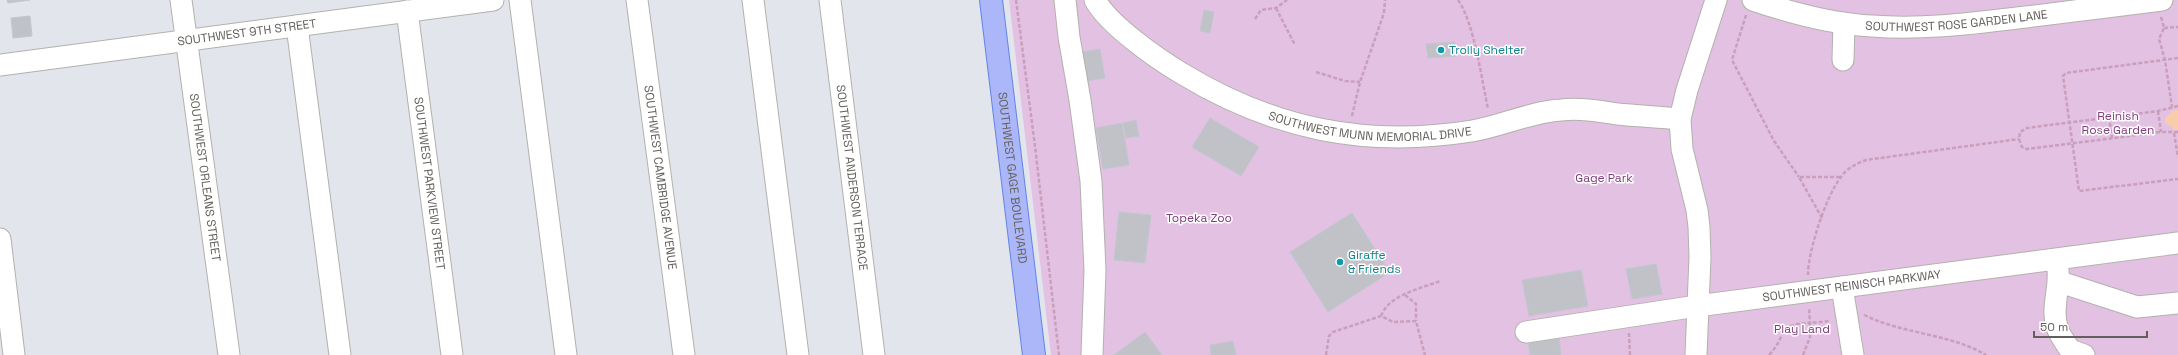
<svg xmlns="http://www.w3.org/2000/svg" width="2178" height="355" font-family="'Space Grotesk',sans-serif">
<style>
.green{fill:#e3c1e2}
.water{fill:#f9cda8}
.building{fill:#c0c2c8;stroke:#c2c7d1}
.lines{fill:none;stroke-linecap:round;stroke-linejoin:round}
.minor-casing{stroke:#b3b1ac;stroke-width:23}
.major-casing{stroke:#6284e7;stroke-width:24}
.path{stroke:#c99fbc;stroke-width:2.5;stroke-dasharray:4 2;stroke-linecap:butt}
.minor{stroke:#fff;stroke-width:21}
.major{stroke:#acb7f9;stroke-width:22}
.culture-dot{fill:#0f9aa8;stroke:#fff;stroke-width:1.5}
.labels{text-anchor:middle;stroke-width:3;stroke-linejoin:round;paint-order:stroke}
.street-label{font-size:12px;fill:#63605b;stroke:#fff}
.culture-label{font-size:12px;fill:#0d838f;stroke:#fff;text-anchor:start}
.park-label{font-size:12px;fill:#823b7d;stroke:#fff}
</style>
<rect width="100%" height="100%" fill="#e3e5ed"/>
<path class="green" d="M1009,0H2178V355H1051Z"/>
<path class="water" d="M2178,110V130H2173V127L2165,123V118L2171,113V111Z"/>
<g class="building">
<path d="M7,0H30L8,3Z"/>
<path d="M1204,10L1214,12L1210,33L1200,31Z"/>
<path d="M30,16L32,36L13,38L11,18Z"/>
<path d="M1455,42L1456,56L1428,58L1426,44Z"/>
<path d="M1100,49L1105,78L1081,82L1076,53Z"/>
<path d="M1210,118L1259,147L1241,176L1192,147Z"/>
<path d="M1136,120L1139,136L1126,138L1123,123Z"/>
<path d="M1122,123L1129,165L1103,169L1096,128Z"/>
<path d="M1119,212L1151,215L1145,263L1114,260Z"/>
<path d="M1352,213L1390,272L1328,312L1290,252Z"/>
<path d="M1656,264L1662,294L1632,299L1626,269Z"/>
<path d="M1581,270L1588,306L1529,316L1522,280Z"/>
<path d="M1145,332L1162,355H1114Z"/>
<path d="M1559,337L1561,355H1530L1528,341Z"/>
<path d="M1233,341L1236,355H1211L1210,345Z"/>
</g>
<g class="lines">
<g class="minor-casing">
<g id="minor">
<path id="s1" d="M181,0L229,355"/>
<path d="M520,0L566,355"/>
<path id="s2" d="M637,0L684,355"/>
<path d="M753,0L798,355"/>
<path id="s3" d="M830,0L874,355"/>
<path d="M1065,0L1069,37L1080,100L1091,181L1095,270L1092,355"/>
<path id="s4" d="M1095,0C1109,25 1156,58 1181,73C1273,129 1365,148 1472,131C1502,126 1530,112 1561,110C1580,108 1598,111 1617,114C1638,116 1659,117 1680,119"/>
<path id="s5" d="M1753,0C1791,13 1831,24 1872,26C1924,30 1975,23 2026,17C2071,11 2117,6 2162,0"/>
<path id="s6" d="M407,11L452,355"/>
<path d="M297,26L340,355"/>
<path d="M1843,60L1844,23"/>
<path id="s7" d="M0,65L493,0"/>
<path d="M0,239L14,355"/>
<path d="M2058,270C2060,288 2051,309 2057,327C2059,335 2066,343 2070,350L2084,355"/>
<path d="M2060,282L2137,307L2178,303"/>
<path d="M1842,287L1853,355"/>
<path id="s8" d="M1526,332L1697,306L2178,243"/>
<path d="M1696,355L1700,257L1699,227L1697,210L1682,149L1680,119L1687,90L1716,0"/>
</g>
</g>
<g class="major-casing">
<g id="major">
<path id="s9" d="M991,0L1034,355"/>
</g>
</g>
<g class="path">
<path d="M1016,0L1035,146L1059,355"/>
<path d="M1458,0C1474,22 1482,81 1488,109"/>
<path d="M1276,8L1295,45"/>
<path d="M1746,15L1732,60L1774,141L1799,177"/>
<path d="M2161,17L2164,28L2159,39L2165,60L2172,107"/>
<path d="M1255,19L1261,10L1276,8L1287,0"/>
<path d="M2164,28L2178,27"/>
<path d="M2178,58L2066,73L2063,76L2079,191L2178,179"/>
<path d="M1316,72L1345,81L1360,82"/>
<path d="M2178,106L2158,111L2027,128L2020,132L2019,139L2022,147L2027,149L2161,132H2178"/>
<path d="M2158,111L2161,132"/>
<path d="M1352,116L1360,82L1384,13L1385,0"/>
<path d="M2109,117L2112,138"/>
<path d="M2174,133L2178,157"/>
<path d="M1822,218L1799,177H1840"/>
<path d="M1808,275C1808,251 1826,196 1841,177C1847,168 1856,164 1866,160L2019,139"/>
<path d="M1405,295L1416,304V321"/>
<path d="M1864,315C1903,334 1951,334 1986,355"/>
<path d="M1381,316C1389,295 1419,289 1440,281"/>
<path d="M1629,333L1630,355"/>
<path d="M1326,355L1329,336L1333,332L1381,316L1393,322L1416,321L1425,355"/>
<path d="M1769,355C1788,335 1776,324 1810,323L1809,308"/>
<path d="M1803,355L1810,337V323L1830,321"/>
</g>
<use href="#minor" class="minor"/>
<use href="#major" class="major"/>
</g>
<g class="culture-dot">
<circle cx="1441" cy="50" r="4"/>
<circle cx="1340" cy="262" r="4"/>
</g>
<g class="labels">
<g class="street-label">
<text dy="4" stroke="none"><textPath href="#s5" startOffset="207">SOUTHWEST ROSE GARDEN LANE</textPath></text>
<text dy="4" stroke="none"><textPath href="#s7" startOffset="249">SOUTHWEST 9TH STREET</textPath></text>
<text dy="4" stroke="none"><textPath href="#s4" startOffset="314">SOUTHWEST MUNN MEMORIAL DRIVE</textPath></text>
<text dy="4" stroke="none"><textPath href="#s1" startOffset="179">SOUTHWEST ORLEANS STREET</textPath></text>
<text dy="4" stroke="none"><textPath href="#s2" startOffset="179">SOUTHWEST CAMBRIDGE AVENUE</textPath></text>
<text dy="4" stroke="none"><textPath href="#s3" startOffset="179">SOUTHWEST ANDERSON TERRACE</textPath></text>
<text dy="4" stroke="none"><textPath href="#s9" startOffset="179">SOUTHWEST GAGE BOULEVARD</textPath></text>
<text dy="4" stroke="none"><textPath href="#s6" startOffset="174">SOUTHWEST PARKVIEW STREET</textPath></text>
<text dy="4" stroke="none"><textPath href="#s8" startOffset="329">SOUTHWEST REINISCH PARKWAY</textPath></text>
</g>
<g class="culture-label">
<text x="1449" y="54">Trolly Shelter</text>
<text x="1348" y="259">Giraffe<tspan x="1348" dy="14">&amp; Friends</tspan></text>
</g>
<g class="park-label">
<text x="2118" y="120">Reinish<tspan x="2118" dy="14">Rose Garden</tspan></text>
<text x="1604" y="182">Gage Park</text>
<text x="1199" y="222">Topeka Zoo</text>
<text x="1802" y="333">Play Land</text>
</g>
</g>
<path d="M2034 331v6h113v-6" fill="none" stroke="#63605b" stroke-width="2"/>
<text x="2040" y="331" font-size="12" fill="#63605b" stroke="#ffffff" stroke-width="3" paint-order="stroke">50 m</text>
</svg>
